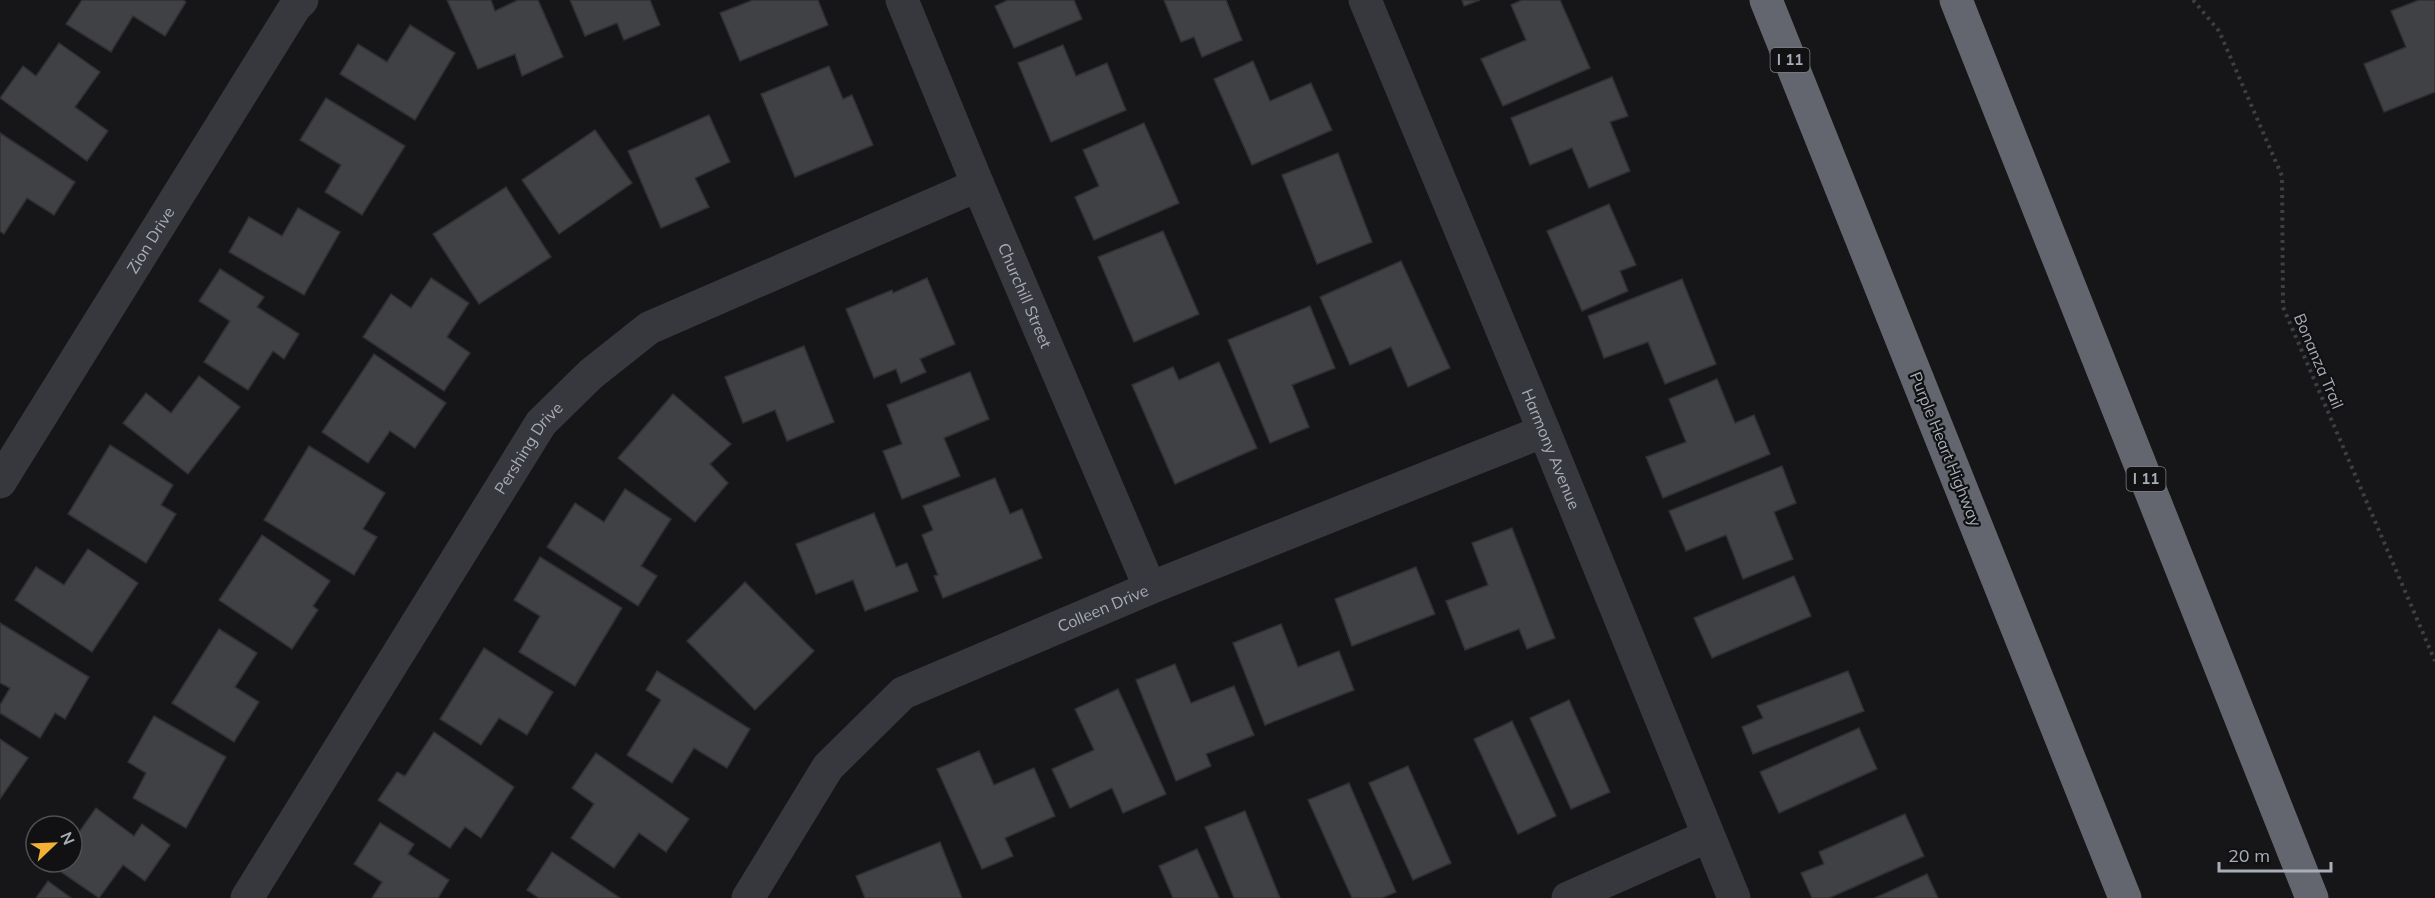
<svg xmlns="http://www.w3.org/2000/svg" width="2435" height="898" font-family="Mulish,sans-serif">
<style>
.building{fill:#404145;stroke:#303034;stroke-width:1.5}
.lines{fill:none;stroke-linecap:round;stroke-linejoin:round}
.path{stroke:#3d3f44;stroke-width:4;stroke-dasharray:3 4.5;stroke-linecap:butt}
.minor{stroke:#37383d;stroke-width:33}
.highway{stroke:#63666e;stroke-width:33}
.labels{text-anchor:middle;stroke-width:4.5;stroke-linejoin:round;paint-order:stroke}
.shield{fill:#111113;stroke:#7b7e86;stroke-width:1.5}
.shield-label{font-size:15px;font-weight:bold;fill:#a8adb8}
.street-label{font-size:16px;fill:#a8adb8;stroke:#111113}
</style>
<rect width="100%" height="100%" fill="#161618"/>
<g class="building">
<path d="M82,0H183L186,2L165,36L133,16L111,52L66,24Z"/>
<path d="M447,0H491L495,11L518,0H538L563,57L522,76L515,54L478,69Z"/>
<path d="M570,0H650L660,25L624,40L617,23L585,36Z"/>
<path d="M753,0H818L828,25L740,61L720,13Z"/>
<path d="M1008,0H1074L1082,19L1014,48L995,6Z"/>
<path d="M1164,0H1226L1242,40L1202,57L1194,37L1181,42Z"/>
<path d="M1462,0H1480L1464,6Z"/>
<path d="M1522,0H1560L1590,68L1503,106L1481,59L1526,40L1511,5Z"/>
<path d="M2419,0H2435V92L2384,112L2364,64L2406,47L2391,11Z"/>
<path d="M410,25L455,53L415,120L340,74L358,44L387,62Z"/>
<path d="M59,43L100,72L75,107L108,131L87,161L0,98L23,66L36,76Z"/>
<path d="M1063,45L1076,76L1107,63L1126,110L1051,142L1018,63Z"/>
<path d="M1253,61L1270,101L1311,83L1332,130L1252,165L1214,79Z"/>
<path d="M829,66L843,99L852,95L873,145L795,177L761,94Z"/>
<path d="M1612,77L1628,116L1610,122L1630,171L1589,188L1572,148L1530,165L1511,118Z"/>
<path d="M326,98L405,146L362,215L325,192L341,165L300,140Z"/>
<path d="M709,115L730,162L695,178L709,207L661,228L628,151Z"/>
<path d="M1144,123L1179,203L1094,240L1075,197L1099,186L1083,150Z"/>
<path d="M595,130L632,183L559,234L522,180Z"/>
<path d="M0,133L75,182L54,215L27,198L4,234L0,231Z"/>
<path d="M1338,153L1372,242L1317,264L1282,175Z"/>
<path d="M506,187L551,257L479,304L433,234Z"/>
<path d="M1609,204L1636,265L1620,271L1628,291L1582,311L1547,231Z"/>
<path d="M298,208L340,232L304,295L229,252L249,217L282,236Z"/>
<path d="M1163,231L1199,314L1134,342L1098,257Z"/>
<path d="M1401,261L1450,368L1408,387L1391,347L1350,365L1320,297Z"/>
<path d="M220,269L264,297L257,307L299,334L284,359L273,351L248,390L204,362L230,321L199,301Z"/>
<path d="M431,278L469,303L447,337L470,353L444,391L363,337L391,294L411,308Z"/>
<path d="M927,278L955,344L920,359L926,372L901,383L896,369L874,378L846,309L892,290L893,293Z"/>
<path d="M1682,279L1716,364L1665,384L1648,342L1604,358L1588,316Z"/>
<path d="M1310,306L1335,368L1292,385L1309,427L1270,443L1228,340Z"/>
<path d="M804,346L834,422L787,441L775,410L743,423L725,377Z"/>
<path d="M374,354L446,403L415,448L390,431L368,463L322,432Z"/>
<path d="M1219,362L1257,448L1175,484L1132,385L1173,367L1179,380Z"/>
<path d="M970,372L989,419L944,438L960,476L902,499L883,451L902,444L887,405Z"/>
<path d="M199,376L240,407L188,474L123,423L146,393L171,413Z"/>
<path d="M1717,379L1735,423L1754,415L1770,454L1663,498L1646,457L1686,442L1669,399Z"/>
<path d="M673,394L731,444L710,464L728,483L695,522L618,458Z"/>
<path d="M110,445L173,485L161,505L176,514L146,563L68,514Z"/>
<path d="M309,446L385,493L363,529L377,537L354,575L264,520Z"/>
<path d="M1782,466L1796,503L1774,512L1793,559L1743,579L1726,535L1686,551L1669,511Z"/>
<path d="M995,478L1010,514L1022,509L1042,558L943,598L934,576L938,575L922,535L933,530L923,506Z"/>
<path d="M625,489L671,519L641,566L657,576L638,606L547,547L575,503L604,522Z"/>
<path d="M874,513L896,567L907,563L918,591L865,611L853,580L816,594L796,544Z"/>
<path d="M1512,528L1555,638L1527,649L1519,629L1465,650L1446,601L1488,585L1472,543Z"/>
<path d="M262,535L330,581L313,606L318,610L292,649L219,600Z"/>
<path d="M88,549L138,583L92,652L15,600L36,567L64,585Z"/>
<path d="M540,557L622,608L575,686L519,652L540,616L514,600Z"/>
<path d="M1416,567L1435,614L1352,646L1335,599Z"/>
<path d="M1794,576L1811,616L1712,658L1694,618Z"/>
<path d="M745,582L814,651L755,710L687,641Z"/>
<path d="M0,623L89,677L65,719L55,713L40,738L0,713V705L10,688L0,683Z"/>
<path d="M1281,624L1298,667L1339,651L1354,690L1265,725L1233,643Z"/>
<path d="M219,629L257,653L235,687L259,702L234,742L172,703Z"/>
<path d="M484,648L553,692L527,735L499,718L481,745L440,719Z"/>
<path d="M1175,664L1191,703L1234,686L1254,735L1206,754L1211,766L1176,781L1136,680Z"/>
<path d="M657,671L750,729L727,768L694,748L672,783L627,755L661,700L646,690Z"/>
<path d="M1848,671L1864,711L1753,754L1742,727L1763,718L1757,706Z"/>
<path d="M1118,689L1166,794L1123,813L1112,788L1070,808L1052,769L1094,750L1075,709Z"/>
<path d="M1569,700L1610,792L1571,809L1530,718Z"/>
<path d="M154,716L226,757L186,828L133,798L146,773L128,762Z"/>
<path d="M1512,721L1556,816L1518,834L1474,739Z"/>
<path d="M1859,728L1877,769L1779,813L1760,772Z"/>
<path d="M434,732L514,787L481,838L465,827L450,848L378,800L397,772L405,776Z"/>
<path d="M0,739L28,758L0,799Z"/>
<path d="M979,751L994,785L1034,768L1055,816L1005,838L1013,856L982,869L937,769Z"/>
<path d="M596,753L689,819L666,852L639,833L614,868L571,838L594,804L572,788Z"/>
<path d="M1408,766L1451,863L1413,880L1369,783Z"/>
<path d="M1349,783L1396,892L1382,898H1352L1308,800Z"/>
<path d="M96,808L134,836L142,824L170,845L145,881L123,865L99,898L54,867L57,862H72V842Z"/>
<path d="M1245,811L1280,898H1234L1205,827Z"/>
<path d="M1905,814L1924,856L1829,898H1812L1801,873L1824,864L1819,852Z"/>
<path d="M380,823L414,844L408,854L449,880L438,898H372L382,882L354,864Z"/>
<path d="M940,842L962,898H865L856,876Z"/>
<path d="M1197,849L1219,898H1173L1159,866Z"/>
<path d="M552,852L620,898H539L527,890Z"/>
<path d="M1927,874L1938,898H1875Z"/>
<path d="M48,881L71,898H36Z"/>
</g>
<g class="lines">
<path class="path" d="M2193,0L2219,31L2282,176L2283,307L2435,661"/>
<g class="minor">
<path id="s1" d="M902,0L978,185L1150,588"/>
<path id="s2" d="M1365,0L1544,431L1734,898"/>
<path id="s3" d="M0,482L295,7L302,0"/>
<path id="s4" d="M247,898L541,423L591,374L649,328L978,185"/>
<path id="s5" d="M748,898L828,767L903,693L1150,588L1544,431"/>
<path d="M1568,898L1708,836"/>
</g>
<g class="highway">
<path d="M1766,0L2125,898"/>
<path d="M1956,0L2312,898"/>
</g>
</g>
<g class="labels">
<g class="shield">
<rect x="1770.5" y="48" width="39" height="24" rx="4.5"/>
<rect x="2126.5" y="467" width="39" height="24" rx="4.5"/>
</g>
<g class="shield-label">
<text x="1790" y="65">I 11</text>
<text x="2146" y="484">I 11</text>
</g>
<g class="street-label">
<text dy="6" stroke="none"><textPath href="#s3" startOffset="285">Zion Drive</textPath></text>
<text dy="6" stroke="none"><textPath href="#s1" startOffset="320">Churchill Street</textPath></text>
<text transform="translate(2319 361) rotate(67)" y="6">Bonanza Trail</text>
<text dy="6" stroke="none"><textPath href="#s2" startOffset="486">Harmony Avenue</textPath></text>
<text transform="translate(1946 449) rotate(68)" y="6">Purple Heart Highway</text>
<text dy="6" stroke="none"><textPath href="#s4" startOffset="531">Pershing Drive</textPath></text>
<text dy="6" stroke="none"><textPath href="#s5" startOffset="476">Colleen Drive</textPath></text>
</g>
</g>
<g transform="translate(54 844) rotate(67)"><circle r="28" fill="#111113" stroke="#4d4f55" stroke-width="1.5"/>
<path d="M0-4.5L10 22L0 15L-10 22Z" fill="#f2b134"/>
<text y="-9" font-size="16" font-weight="bold" text-anchor="middle" fill="#a8adb8">N</text>
</g>
<path d="M2219 862v9h112v-9" fill="none" stroke="#a8adb8" stroke-width="3"/>
<text x="2228" y="862" font-size="18" fill="#a8adb8" stroke="#111113" stroke-width="4.5" paint-order="stroke">20 m</text>
</svg>
